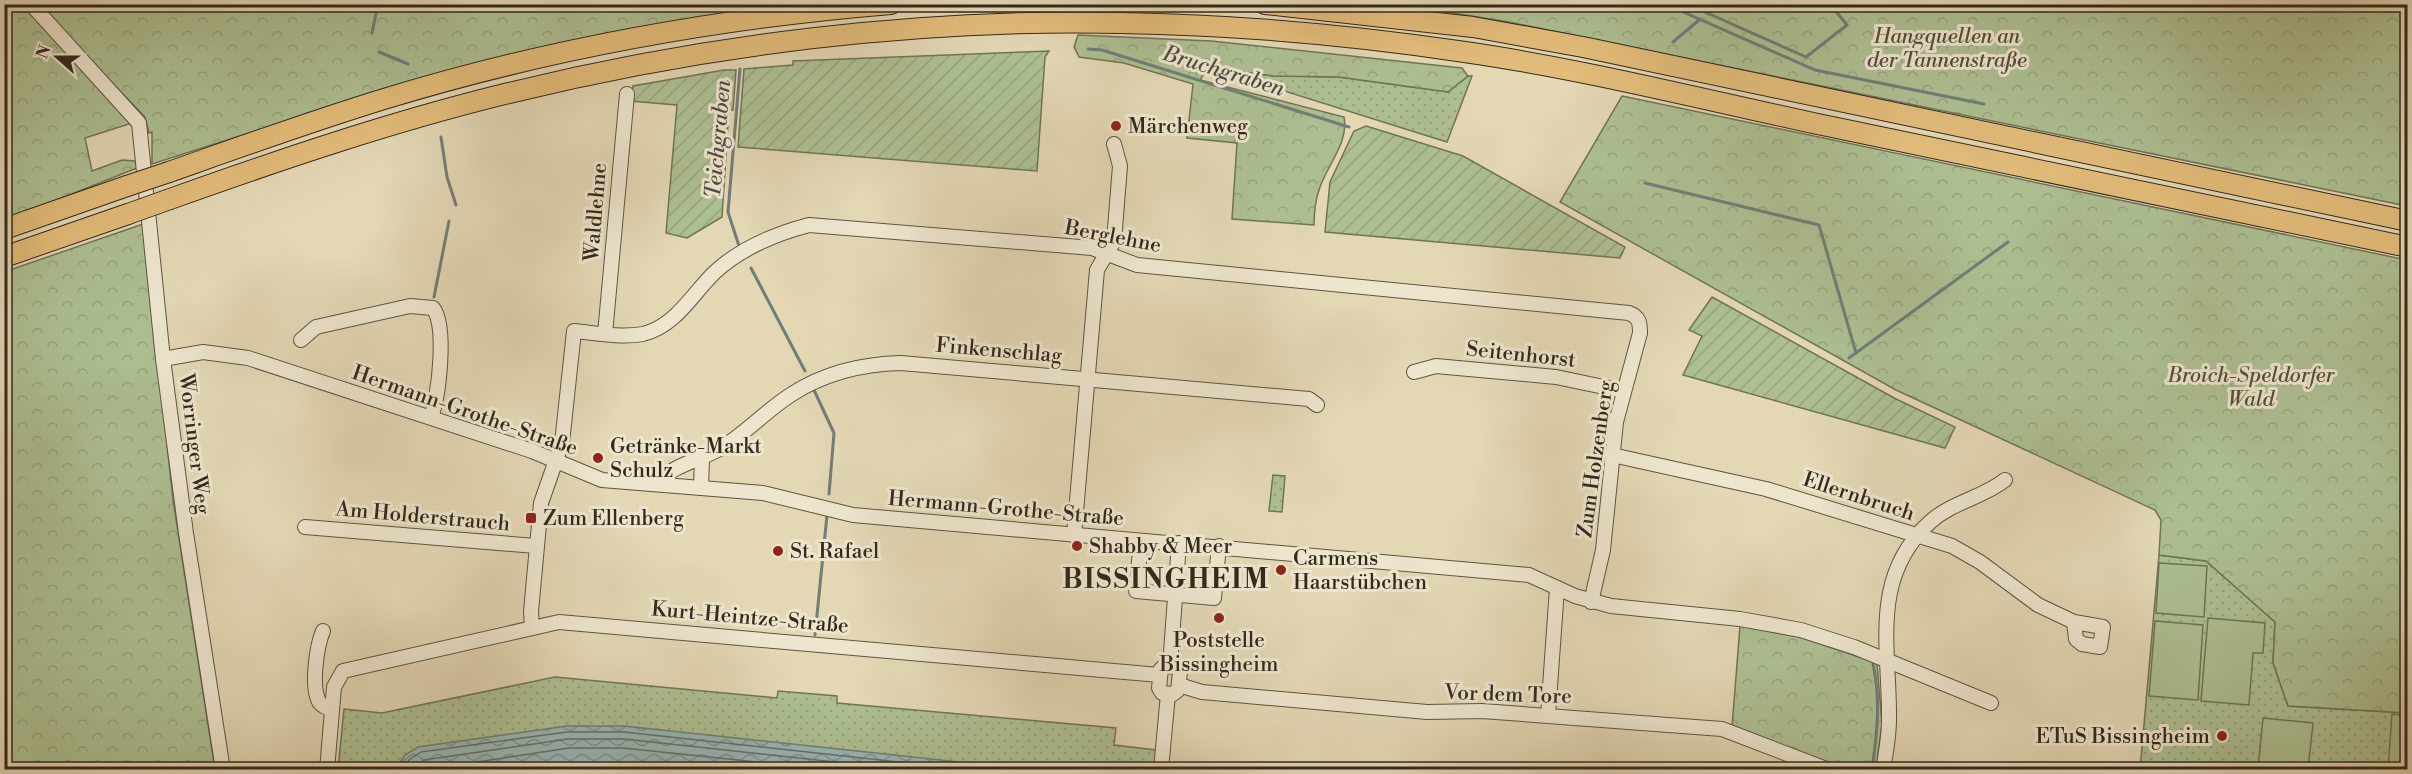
<svg xmlns="http://www.w3.org/2000/svg" width="2412" height="774" font-family="'Libre Bodoni',serif">
<style>
.grass{fill:url(#grass-dots);stroke:#707457;stroke-width:1.5}
.forest{fill:url(#forest-crowns);stroke:#707457;stroke-width:1.5}
.garden{fill:url(#garden-furrows);stroke:#707457;stroke-width:1.5}
.pitch{fill:#adbf92;stroke:#707457;stroke-width:1.5}
.water{fill:url(#water-waves);stroke:#707e79;stroke-width:1.5}
.lines{fill:none;stroke-linecap:round;stroke-linejoin:round}
.shore{stroke:#66706a;stroke-width:1.5}
.stream{stroke:#707e79;stroke-width:3}
.minor-casing{stroke:#5f5442;stroke-width:16}
.highway-casing{stroke:#33291c;stroke-width:22}
.minor{stroke:#ede5ce;stroke-width:14}
.highway{stroke:#e2bc7a;stroke-width:20}
.highway-bridge-casing{stroke:#33291c;stroke-width:22;stroke-linecap:butt}
.highway-bridge{stroke:#e2bc7a;stroke-width:20}
.poi-dot{fill:#8f2418;stroke:#ede5ce;stroke-width:2}
.labels{text-anchor:middle;stroke-width:6;stroke-linejoin:round;paint-order:stroke}
.park-label{font-size:21px;font-style:italic;fill:#524e3a;stroke:#ede5ce}
.poi-label{font-size:21px;fill:#33291c;stroke:#ede5ce;text-anchor:start}
.street-label{font-size:21px;fill:#33291c;stroke:#ede5ce}
.water-label{font-size:22px;font-style:italic;fill:#4c4c43;stroke:#ede5ce}
.district-label{font-size:27px;font-weight:bold;letter-spacing:1.5px;fill:#33291c;stroke:#ede5ce}
</style>
<defs>
<pattern id="grass-dots" width="8" height="8" patternUnits="userSpaceOnUse" patternTransform="scale(1.5)"><rect width="8" height="8" fill="#adbf92"/><path d="M2 2h.1M6 6h.1" fill="none" stroke="#95a47d" stroke-width="1.8" stroke-linecap="round"/></pattern>
<pattern id="forest-crowns" width="20" height="18" patternUnits="userSpaceOnUse" patternTransform="scale(1.5)"><rect width="20" height="18" fill="#adbf92"/><path d="M2 6a3 3 0 1 1 6 0M12 15a3 3 0 1 1 6 0" fill="none" stroke="#95a47d"/></pattern>
<pattern id="garden-furrows" width="10" height="10" patternUnits="userSpaceOnUse" patternTransform="scale(1.5)"><rect width="10" height="10" fill="#adbf92"/><path d="M-1 1l2-2M0 10L10 0M9 11l2-2" fill="none" stroke="#95a47d"/></pattern>
<pattern id="water-waves" width="16" height="10" patternUnits="userSpaceOnUse" patternTransform="scale(1.5)"><rect width="16" height="10" fill="#99b7b7"/><path d="M0 5q4-4 8 0t8 0" fill="none" stroke="#7d9594"/></pattern>
</defs>
<rect width="100%" height="100%" fill="#e3d7b4"/>
<filter id="stains"><feTurbulence type="fractalNoise" baseFrequency=".00333" numOctaves="4"/><feColorMatrix values="0 0 0 0 .2 0 0 0 0 .09 0 0 0 0 .02 0 0 0 .5 -.17"/></filter>
<radialGradient id="worn" r=".72"><stop offset=".6" stop-color="#630" stop-opacity="0"/><stop offset="1" stop-color="#630" stop-opacity=".3"/></radialGradient>
<g class="grass">
<path d="M1208,67L1274,76L1339,77L1448,92L1468,76H1472L1447,142Z"/>
<path d="M1273,475L1285,476L1282,512L1269,511Z"/>
<path d="M2159,555L2206,561L2275,622L2273,663L2288,706L2407,713V769L2140,770Z"/>
<path d="M555,677L777,698L778,691L837,696V703L1116,728L1114,745L1156,750L1155,770H338L344,709L382,713Z"/>
</g>
<g class="forest">
<path d="M4,5H24L141,126L132,123L85,138L92,171L122,160L135,161L137,168L4,221Z"/>
<path d="M38,5H803L384,90L152,164V132L149,133L145,117Z"/>
<path d="M1401,5H2407V206L1509,22Z"/>
<path d="M1078,35L1211,41L1462,68L1468,76L1448,92L1339,77L1274,76L1208,67L1200,80L1344,117C1349,142 1328,164 1320,187C1315,200 1314,212 1314,225L1232,219L1237,143L1187,138L1193,84L1124,63L1079,57L1074,47Z"/>
<path d="M1622,96L2407,260V713L2288,706L2273,663L2275,622L2206,561L2159,555L2161,520L2155,510L1896,390L1560,202Z"/>
<path d="M143,224L173,500L215,769H5L4,272Z"/>
<path d="M1740,626L1799,637L1877,663L1882,724L1876,769C1825,769 1778,745 1732,727Z"/>
</g>
<g class="garden">
<path d="M1049,51L1045,57L1037,171L738,147L744,69L793,65V61Z"/>
<path d="M724,70H736L733,110H729L722,217L687,238L666,233L677,105L630,101L633,86Z"/>
<path d="M1366,126L1463,156L1625,247L1620,258L1325,232L1330,182L1354,131Z"/>
<path d="M1712,297L1896,399L1955,427L1945,448L1683,375L1702,336L1689,330Z"/>
</g>
<g class="pitch">
<path d="M2159,563L2207,566L2204,617L2156,613Z"/>
<path d="M2208,618L2265,623L2263,653H2253L2249,705L2201,701Z"/>
<path d="M2155,621L2203,625L2198,700L2149,696Z"/>
<path d="M2392,714L2407,716V769H2388Z"/>
<path d="M2263,718L2313,723L2308,769H2258Z"/>
</g>
<path class="water" d="M567,726H624L987,765L1055,767L1063,769H395L405,755L418,747Z"/>
<g class="lines">
<g class="shore">
<path d="M401,770L409,760L421,752L567,732H624L971,770"/>
<path d="M410,770L424,760L568,739H624L908,770"/>
<path d="M424,770L569,748H623L832,770"/>
</g>
<g class="stream">
<path d="M1665,4L1815,70L1984,104"/>
<path d="M1687,4L1806,57L1847,25L1830,4"/>
<path d="M1708,14L1721,4"/>
<path d="M372,33L378,4"/>
<path d="M1673,42L1699,20"/>
<path d="M1088,49L1102,50L1349,127"/>
<path d="M379,52L408,64"/>
<path d="M441,137L447,177L456,205"/>
<path d="M1645,183L1819,225L1856,353"/>
<path d="M739,246L728,212L740,69"/>
<path d="M751,268L805,371"/>
<path d="M434,297L449,221"/>
<path d="M1849,358L2008,242"/>
<path d="M813,388L834,433L829,494"/>
<path d="M815,635L827,515"/>
<path d="M1872,770C1877,733 1881,701 1873,664"/>
</g>
<g class="minor-casing">
<g id="minor">
<path d="M31,4L139,123L163,359L186,533L223,770"/>
<path d="M605,334L627,94"/>
<path d="M301,340L316,327L410,306L433,308C447,326 439,396 431,417"/>
<path d="M163,359L203,352L248,358L532,451L602,480L763,493L853,515L1529,575L1575,596L1611,606L1740,619L1801,630L1854,647L1991,703"/>
<path d="M1414,372L1436,366L1556,377L1623,391"/>
<path d="M1612,455L1766,489L1952,546L1980,562L2038,605L2074,622L2076,639L2082,644L2100,647L2103,627L2074,622"/>
<path d="M656,484C673,464 702,460 723,447C748,431 768,409 792,394C826,372 862,364 901,363L1309,399L1317,405"/>
<path d="M701,488L702,458"/>
<path d="M305,527L536,546"/>
<path d="M1074,535L1097,270L1114,241L1120,166L1114,144"/>
<path d="M1141,541L1136,591L1214,598L1219,546"/>
<path d="M532,628L531,611L541,503L562,443L574,331C595,333 621,338 643,334C676,326 692,294 715,272C741,248 775,234 809,225L1092,248L1137,265L1629,313C1639,317 1640,322 1640,333L1616,422L1603,550L1591,602"/>
<path d="M323,631C317,645 310,689 320,703C323,707 327,708 332,709"/>
<path d="M1165,666L1177,667L1180,672L1178,690L1173,694L1162,693L1159,688L1161,669Z"/>
<path d="M1170,666L1179,543"/>
<path d="M1179,685L1202,692L1427,712L1482,711L1722,729L1829,770"/>
<path d="M1548,715L1557,588"/>
<path d="M327,770L334,687L343,671L559,622L1159,675"/>
<path d="M1161,770L1168,694"/>
<path d="M1883,770C1886,753 1889,736 1889,720C1890,648 1869,578 1930,522C1952,502 1982,498 2005,480"/>
</g>
</g>
<g class="highway-casing">
<g id="highway">
<path d="M1265,4L1473,27L1583,47L2408,221"/>
<path d="M169,172C240,147 312,121 384,99C548,49 720,18 891,4"/>
<path d="M170,199C282,159 394,121 509,93C705,45 920,18 1122,23C1237,25 1352,35 1465,52C1582,69 1697,98 1813,123C2011,164 2209,206 2408,247"/>
<path d="M4,229L127,186"/>
<path d="M4,257L128,214"/>
</g>
</g>
<use href="#minor" class="minor"/>
<use href="#highway" class="highway"/>
<g class="highway-bridge-casing">
<g id="highway-bridge">
<path d="M127,186L169,172"/>
<path d="M128,214L170,199"/>
</g>
</g>
<use href="#highway-bridge" class="highway-bridge"/>
</g>
<g class="poi-dot">
<circle cx="1116" cy="126" r="6"/>
<circle cx="598" cy="458" r="6"/>
<rect x="525" y="512" width="12" height="12" rx="3"/>
<circle cx="1077" cy="546" r="6"/>
<circle cx="778" cy="551" r="6"/>
<circle cx="1281" cy="570" r="6"/>
<circle cx="1219" cy="618" r="6"/>
<circle cx="2222" cy="736" r="6"/>
</g>
<g class="labels">
<g class="park-label">
<text x="1947" y="43">Hangquellen an<tspan x="1947" dy="24">der Tannenstraße</tspan></text>
<text x="2251" y="382">Broich-Speldorfer<tspan x="2251" dy="24">Wald</tspan></text>
</g>
<g class="poi-label">
<text x="1128" y="133">Märchenweg</text>
<text x="610" y="453">Getränke-Markt<tspan x="610" dy="24">Schulz</tspan></text>
<text x="543" y="525">Zum Ellenberg</text>
<text x="1089" y="553">Shabby &amp; Meer</text>
<text x="790" y="558">St. Rafael</text>
<text x="1293" y="565">Carmens<tspan x="1293" dy="24">Haarstübchen</tspan></text>
<text x="1219" y="647" text-anchor="middle">Poststelle<tspan x="1219" dy="24">Bissingheim</tspan></text>
<text x="2210" y="743" text-anchor="end">ETuS Bissingheim</text>
</g>
<g class="street-label">
<text transform="translate(595 212) rotate(-85)" y="7">Waldlehne</text>
<text transform="translate(1113 236) rotate(11)" y="7">Berglehne</text>
<text transform="translate(999 350) rotate(5)" y="7">Finkenschlag</text>
<text transform="translate(1521 354) rotate(6)" y="7">Seitenhorst</text>
<text transform="translate(465 410) rotate(19)" y="7">Hermann-Grothe-Straße</text>
<text transform="translate(195 444) rotate(83)" y="7">Worringer Weg</text>
<text transform="translate(1595 459) rotate(-82)" y="7">Zum Holzenberg</text>
<text transform="translate(1859 496) rotate(18)" y="7">Ellernbruch</text>
<text transform="translate(1006 508) rotate(5)" y="7">Hermann-Grothe-Straße</text>
<text transform="translate(423 516) rotate(5)" y="7">Am Holderstrauch</text>
<text transform="translate(750 617) rotate(5)" y="7">Kurt-Heintze-Straße</text>
<text transform="translate(1508 694) rotate(2)" y="7">Vor dem Tore</text>
</g>
<g class="water-label">
<text transform="translate(1224 70) rotate(17)" y="8">Bruchgraben</text>
<text transform="translate(717 139) rotate(-85)" y="8">Teichgraben</text>
</g>
<g class="district-label">
<text x="1166" y="588">BISSINGHEIM</text>
</g>
</g>
<rect width="2412" height="774" fill="none" stroke="#e3d7b4" stroke-width="24"/>
<rect x="6" y="6" width="2400" height="762" fill="none" stroke="#33291c" stroke-width="3"/>
<rect x="12" y="12" width="2388" height="750" fill="none" stroke="#33291c" stroke-width="1.5"/>
<g transform="translate(57 57) rotate(291)" stroke="#ede5ce" stroke-width="4.5" paint-order="stroke">
<path d="M0-4.5L10 22L0 15L-10 22Z" fill="#33291c"/>
<text y="-9" font-size="16" font-weight="bold" text-anchor="middle" fill="#33291c">N</text>
</g>
<rect width="100%" height="100%" filter="url(#stains)"/>
<rect width="100%" height="100%" fill="url(#worn)"/>
</svg>
